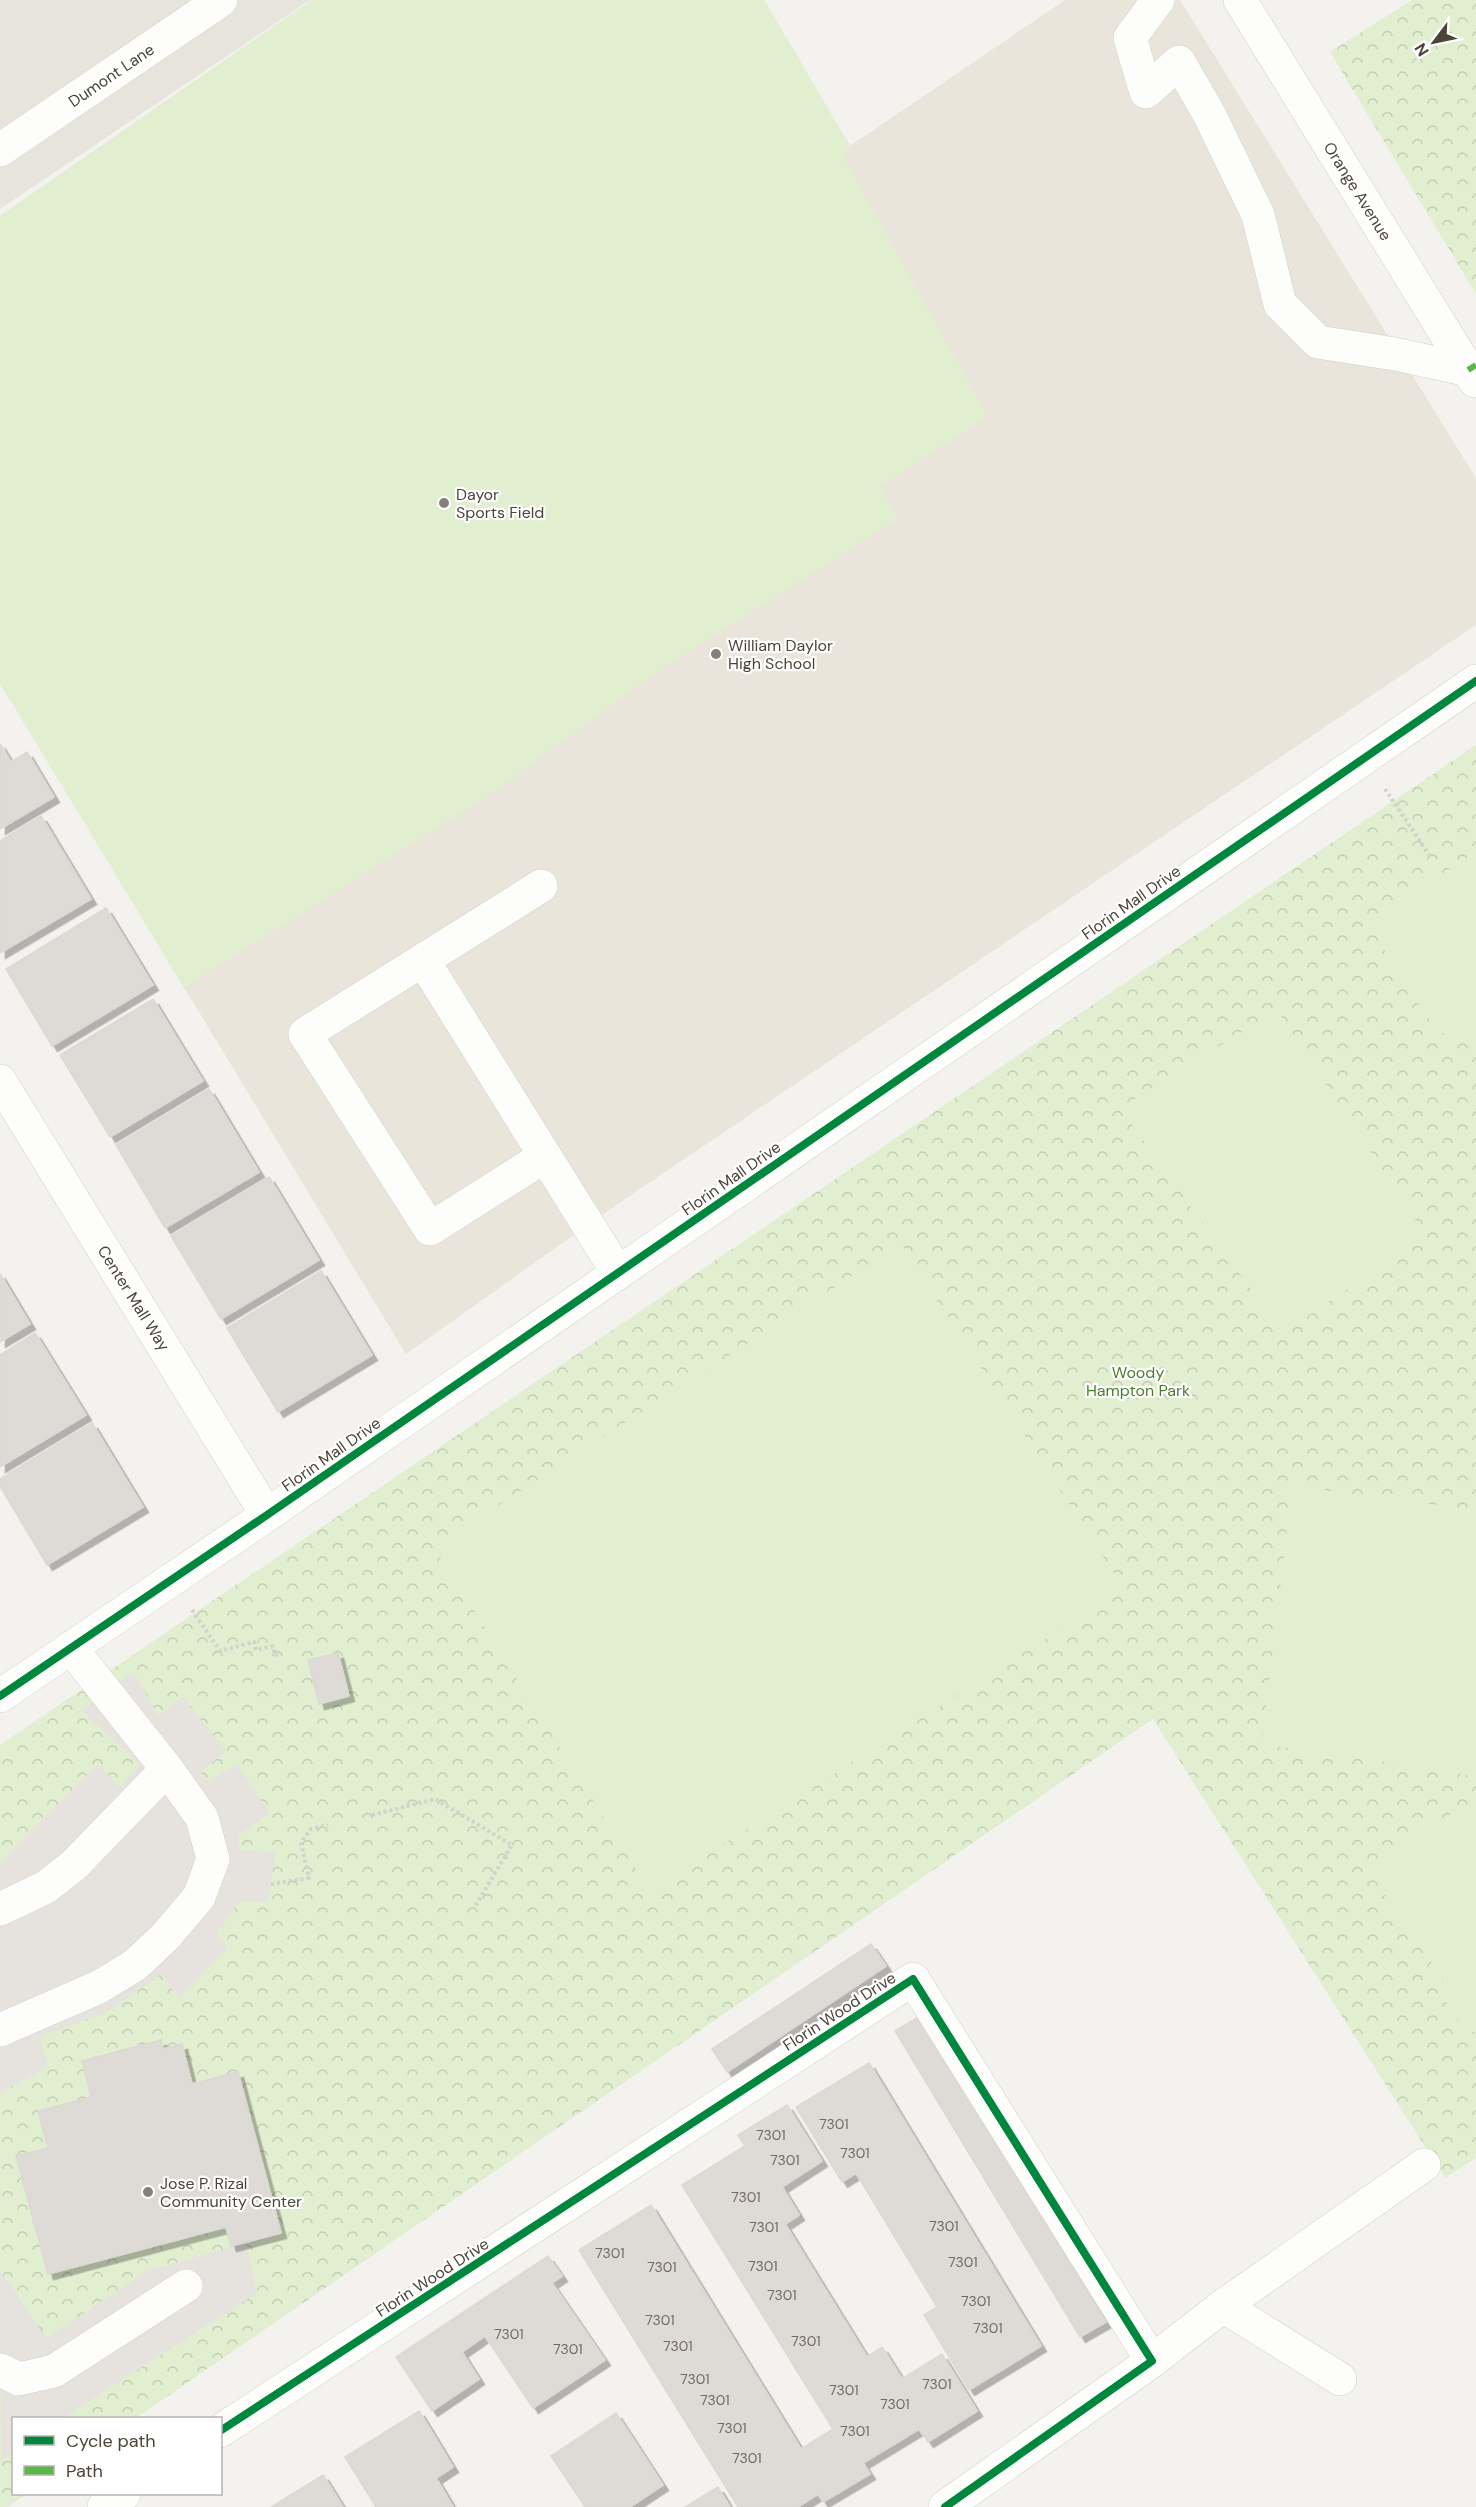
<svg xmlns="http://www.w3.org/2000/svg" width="1476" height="2507" font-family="'DM Sans',sans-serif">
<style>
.residential{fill:#e7e4dc}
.education{fill:#eae5da}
.forest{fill:url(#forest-crowns)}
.garden{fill:#e1eecf}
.parking{fill:#e6e3df}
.building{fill:#dedbd6;stroke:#dcd9d4;stroke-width:1.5;filter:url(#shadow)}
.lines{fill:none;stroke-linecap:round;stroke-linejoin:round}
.minor-casing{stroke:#d2d0cb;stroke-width:34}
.path{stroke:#d3d2cc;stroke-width:4;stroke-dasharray:3 3;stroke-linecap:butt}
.minor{stroke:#fdfdfc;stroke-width:33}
.quiet{stroke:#58b947;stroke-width:6;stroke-dasharray:12 6;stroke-linecap:butt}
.cycleway-casing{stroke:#fff;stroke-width:11}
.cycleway{stroke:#00873e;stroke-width:8}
.poi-dot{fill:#868178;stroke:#fff;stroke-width:2}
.labels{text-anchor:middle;stroke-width:4.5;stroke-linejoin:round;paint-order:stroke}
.number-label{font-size:14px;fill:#706a61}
.street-label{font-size:16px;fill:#4b4439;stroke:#fff}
.poi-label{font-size:16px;fill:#4b4439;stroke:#fff;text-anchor:start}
.park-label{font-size:16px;fill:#4a7f2a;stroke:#fff}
</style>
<defs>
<pattern id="forest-crowns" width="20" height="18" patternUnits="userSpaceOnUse" patternTransform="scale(1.5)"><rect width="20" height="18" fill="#e1eecf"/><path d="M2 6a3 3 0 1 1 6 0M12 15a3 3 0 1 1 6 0" fill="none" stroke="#c3cdb2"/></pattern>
<filter id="shadow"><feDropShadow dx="5.5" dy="5.5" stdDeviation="0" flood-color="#0004"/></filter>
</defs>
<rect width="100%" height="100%" fill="#f4f2ee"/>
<path class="residential" d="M0,0H310L0,209Z"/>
<path class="education" d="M312,0H764L850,146L1065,0H1180L1476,478V625L619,1203L406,1354L0,683V216Z"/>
<g class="forest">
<path d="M1412,0H1476V294L1330,52Z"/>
<path d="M1476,745V2158L1445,2178L1153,1719L136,2418H14V2494H27L7,2507H0V1745Z"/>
</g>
<g class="garden">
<path d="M312,0H764L850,146L843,156L988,417L879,487L898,519L663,668L489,795L184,988L0,683V216Z"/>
<path d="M1476,852V1048L1438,1031L1391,966L1373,917Z"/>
<path d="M1277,1010L1426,1236L1282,1333L1120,1108Z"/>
<path d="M901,1244L1124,1589L650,1891L434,1547Z"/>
<path d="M1292,1486L1476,1510V1776L1262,1744Z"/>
<path d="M1476,1802V2033L1463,2027L1444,1999L1443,1979L1368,1870L1422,1828Z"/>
</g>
<g class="parking">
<path d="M134,1672L158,1716L183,1697L226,1751L201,1772L208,1781L237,1765L270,1813L238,1835L240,1850L276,1852L268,1901H240L216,1934L228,1947L179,1999L161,1974L109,2011L40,2037L49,2066L0,2093V1863L98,1764L119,1787L140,1765L81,1710Z"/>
<path d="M246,2243L257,2293L63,2418H14L13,2453L1,2461L0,2271L46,2338L147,2271Z"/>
</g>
<g class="building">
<path d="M0,744L11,762L27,752L54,797L0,829Z"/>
<path d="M41,816L91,899L0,953V841Z"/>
<path d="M106,908L153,985L52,1046L6,969Z"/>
<path d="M153,999L203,1081L110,1137L60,1055Z"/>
<path d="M209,1089L259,1172L165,1228L116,1145Z"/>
<path d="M269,1177L319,1260L221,1319L171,1236Z"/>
<path d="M321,1271L372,1355L278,1412L227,1328Z"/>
<path d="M0,1274L30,1324L0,1342Z"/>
<path d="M35,1333L86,1415L0,1467V1355Z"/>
<path d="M92,1423L143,1507L47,1565L0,1486V1479Z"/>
<path d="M338,1653L349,1696L319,1704L308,1660Z"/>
<path d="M871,1944L886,1966L727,2072L712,2049Z"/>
<path d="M920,2016L1106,2322L1080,2337L895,2031Z"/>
<path d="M161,2040L163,2049L182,2044L192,2084L238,2072L281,2233L231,2246L226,2227L48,2274L16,2156L48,2148L38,2111L91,2097L82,2061Z"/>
<path d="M869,2063L1041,2346L969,2390L924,2315L937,2307L856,2173L842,2182L796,2107Z"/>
<path d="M787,2105L822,2161L782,2187L799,2215L785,2224L867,2357L882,2347L902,2379L942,2354L977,2411L928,2442L919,2429L863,2463L870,2474L823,2502L818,2494L798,2507H738L579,2250L651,2205L801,2449L833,2429L682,2185L745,2146L738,2135Z"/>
<path d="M548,2256L562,2276L552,2283L605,2360L533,2408L485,2336L462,2352L479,2379L432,2411L396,2357Z"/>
<path d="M419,2411L453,2467L436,2478L453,2507H376L345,2457Z"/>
<path d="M616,2413L663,2485L630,2507H585L551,2456Z"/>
<path d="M323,2475L343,2507H271Z"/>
<path d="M718,2487L730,2507H685Z"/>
</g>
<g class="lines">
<g class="minor-casing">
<g id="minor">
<path d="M1158,0L1130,38L1146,92L1179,62L1209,114L1258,215L1280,304L1318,342L1395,354L1468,370"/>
<path d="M1240,0L1475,381"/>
<path d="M0,150L221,0"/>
<path d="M541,886L423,960L618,1273"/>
<path d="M423,960L305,1034L430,1229L545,1156"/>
<path d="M0,1081L267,1515"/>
<path d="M0,1696L267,1515L1476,681"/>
<path d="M0,1909L46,1887L74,1865L167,1769"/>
<path d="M0,2030L99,1987L135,1965L165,1937L199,1897L213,1859L202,1818L167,1769L71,1648"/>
<path d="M1223,2306L1340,2379"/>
<path d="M1152,2361L1223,2306L1424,2165"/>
<path d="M0,2370L19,2379L54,2371L186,2286"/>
<path d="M220,2431L913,1979L1152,2361L945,2507"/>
<path d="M104,2507L124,2494"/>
</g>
</g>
<g class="path">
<path d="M1385,789L1429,855"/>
<path d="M192,1610L220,1651L254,1642L256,1650L273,1646L275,1655L280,1654"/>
<path d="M372,1815L435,1799L512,1845L474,1908"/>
<path d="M271,1884L309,1878L301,1842L311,1829L328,1825"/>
</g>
<use href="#minor" class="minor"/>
<path class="quiet" d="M1468,370L1476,365"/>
<g class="cycleway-casing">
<g id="cycleway">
<path d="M0,1696L267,1515L1476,681"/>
<path d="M220,2431L913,1979L1152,2361L945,2507"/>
</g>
</g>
<use href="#cycleway" class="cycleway"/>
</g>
<g class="poi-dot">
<circle cx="444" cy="503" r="6"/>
<circle cx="716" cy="654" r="6"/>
<circle cx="148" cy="2192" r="6"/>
</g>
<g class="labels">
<g class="number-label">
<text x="834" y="2129">7301</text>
<text x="771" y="2140">7301</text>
<text x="855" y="2158">7301</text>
<text x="785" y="2165">7301</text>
<text x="746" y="2202">7301</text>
<text x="944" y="2231">7301</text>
<text x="764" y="2232">7301</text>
<text x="610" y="2258">7301</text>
<text x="963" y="2267">7301</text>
<text x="763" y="2271">7301</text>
<text x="662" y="2272">7301</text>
<text x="782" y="2300">7301</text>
<text x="976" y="2306">7301</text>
<text x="660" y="2325">7301</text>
<text x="988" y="2333">7301</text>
<text x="509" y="2339">7301</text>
<text x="806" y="2346">7301</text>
<text x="678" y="2351">7301</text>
<text x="568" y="2354">7301</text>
<text x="695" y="2384">7301</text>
<text x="937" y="2389">7301</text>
<text x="844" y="2395">7301</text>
<text x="715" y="2405">7301</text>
<text x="895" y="2409">7301</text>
<text x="732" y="2433">7301</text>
<text x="855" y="2436">7301</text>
<text x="747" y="2463">7301</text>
</g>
<g class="street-label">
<text transform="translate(111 75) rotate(-34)" y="6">Dumont Lane</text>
<text transform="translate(1358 191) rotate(58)" y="6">Orange Avenue</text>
<text transform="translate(1131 902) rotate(-35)" y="6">Florin Mall Drive</text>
<text transform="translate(731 1178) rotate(-35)" y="6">Florin Mall Drive</text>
<text transform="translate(134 1298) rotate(58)" y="6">Center Mall Way</text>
<text transform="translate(331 1454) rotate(-35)" y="6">Florin Mall Drive</text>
<text transform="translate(839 2011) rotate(-33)" y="6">Florin Wood Drive</text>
<text transform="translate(432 2277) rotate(-33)" y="6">Florin Wood Drive</text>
</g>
<g class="poi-label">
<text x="456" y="500">Dayor<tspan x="456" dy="18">Sports Field</tspan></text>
<text x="728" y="651">William Daylor<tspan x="728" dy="18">High School</tspan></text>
<text x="160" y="2189">Jose P. Rizal<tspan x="160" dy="18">Community Center</tspan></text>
</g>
<g class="park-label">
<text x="1138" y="1378">Woody<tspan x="1138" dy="18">Hampton Park</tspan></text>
</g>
</g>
<rect x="12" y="2417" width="210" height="78" fill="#ffffff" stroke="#b7b4b0" stroke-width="1.5"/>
<rect x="24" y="2436" width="30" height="9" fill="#00873e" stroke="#b7b4b0" stroke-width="1.5"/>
<text x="66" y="2447" font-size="18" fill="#4b4439">Cycle path</text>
<rect x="24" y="2466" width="30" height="9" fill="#58b947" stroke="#b7b4b0" stroke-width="1.5"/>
<text x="66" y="2477" font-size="18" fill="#4b4439">Path</text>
<g transform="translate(1434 42) rotate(238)" stroke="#ffffff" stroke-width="4.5" paint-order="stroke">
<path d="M0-4.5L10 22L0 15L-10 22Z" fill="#4b4439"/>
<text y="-9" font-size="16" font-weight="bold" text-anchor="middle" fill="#4b4439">N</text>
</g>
</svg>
